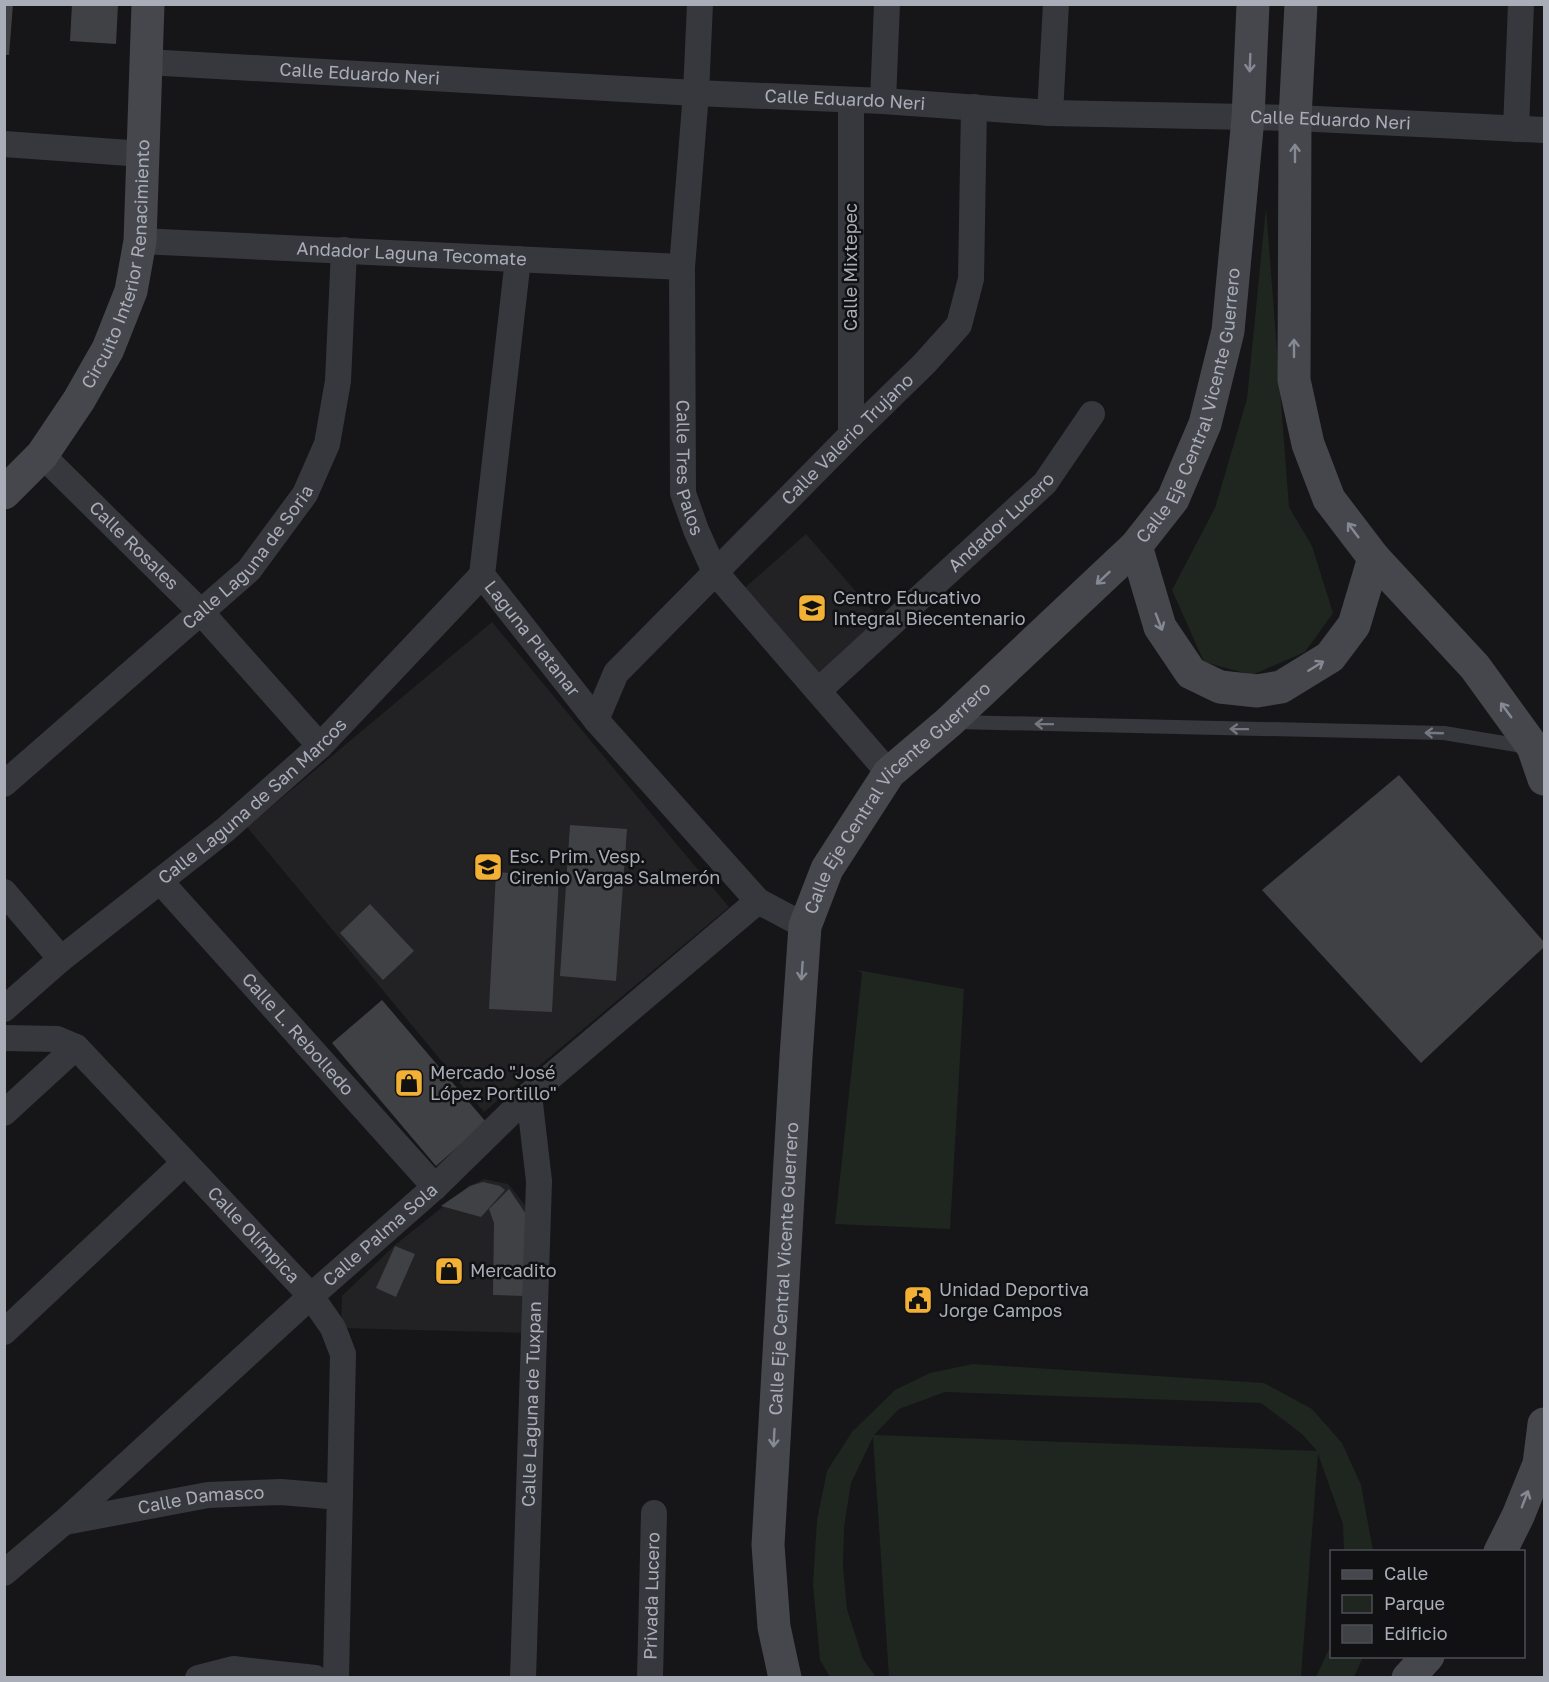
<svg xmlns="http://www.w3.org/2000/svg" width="1549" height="1682" font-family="'Golos Text',sans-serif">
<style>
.built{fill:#222225}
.green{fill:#1e261f;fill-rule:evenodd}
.building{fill:#404145}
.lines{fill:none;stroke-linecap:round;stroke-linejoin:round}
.service{stroke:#37383d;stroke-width:14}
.minor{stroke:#37383d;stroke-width:26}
.secondary{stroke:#45474d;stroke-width:33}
.oneway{stroke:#858993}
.oneway2{stroke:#757881}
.labels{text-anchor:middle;stroke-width:5;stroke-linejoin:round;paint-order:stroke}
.street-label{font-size:18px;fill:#a8adb8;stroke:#111113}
.poi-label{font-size:18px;fill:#a8adb8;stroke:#111113;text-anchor:start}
</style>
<rect width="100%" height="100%" fill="#161618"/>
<g class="built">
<path d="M806,534L885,625L819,683L740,592Z"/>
<path d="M492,622L729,907L484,1112L247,827Z"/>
<path d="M484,1179L508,1184L525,1205L530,1225L527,1333L341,1328L342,1296L395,1245L469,1186Z"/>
</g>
<g class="green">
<path d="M1266,207L1289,507L1312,546L1333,613L1305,652L1252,675L1204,662L1172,590L1215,508L1247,399Z"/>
<path d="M857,970L964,989L950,1229L835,1224L862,973Z"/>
<path d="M973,1364L1264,1383L1312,1409L1342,1443L1361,1485L1373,1551H1344L1343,1524L1318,1454L1301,1677H889L873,1437L851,1483L844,1527L843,1567L847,1609L863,1659L876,1677H830L820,1660L813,1584L817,1520L827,1471L852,1432L895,1390L930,1373ZM945,1392L1261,1403L1302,1434L1317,1451L874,1435L899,1409Z"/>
<path d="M1331,1645L1332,1656L1363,1657L1354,1677H1316Z"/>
</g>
<g class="building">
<path d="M4,4H13L9,55H4Z"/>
<path d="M72,4H118L116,44L70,41Z"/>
<path d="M1399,775L1544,942V947L1421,1063L1262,890Z"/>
<path d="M570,825L627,829L616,981L560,976Z"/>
<path d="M496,872L559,876L552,1012L489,1009Z"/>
<path d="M370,904L414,951L383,980L340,933Z"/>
<path d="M382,1000L486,1122L436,1166L332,1043Z"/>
<path d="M483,1182L500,1186L505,1190L481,1217L441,1206L470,1186Z"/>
<path d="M509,1189L530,1220L526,1296L493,1295L494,1223L489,1209Z"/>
<path d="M395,1246L415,1254L396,1297L376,1288Z"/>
</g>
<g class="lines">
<path class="service" d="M955,722L1444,733L1528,747"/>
<g class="minor">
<path id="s1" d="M700,4L696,93L682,267L683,493L696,530L715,572L889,773"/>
<path id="s2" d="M146,62L696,93L883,101L1050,113L1295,118L1544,130"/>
<path d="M883,101L887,4"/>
<path d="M1050,113L1056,4"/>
<path d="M1516,129L1521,4"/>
<path d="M4,144L143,154"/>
<path id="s3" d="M140,241L682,267"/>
<path id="s4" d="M518,259L482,575L596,720L758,901L805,926"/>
<path d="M851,435V100"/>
<path id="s5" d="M42,455L200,611L320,746"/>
<path id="s6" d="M818,691L1045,483L1092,414"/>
<path id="s7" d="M596,720L616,673L851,435L924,364L959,325L971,279L974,107"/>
<path id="s8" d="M4,784L249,570L305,494L327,444L338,381L344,250"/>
<path id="s9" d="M160,881L435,1187"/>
<path d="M4,892L61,959"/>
<path id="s10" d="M4,1009L61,959L226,829L320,746L482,575"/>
<path id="s11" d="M4,1038L57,1039L76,1047L311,1296L333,1328L343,1354L336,1678"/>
<path d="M4,1113L76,1047"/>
<path d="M4,1332L184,1163"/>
<path id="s12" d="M65,1522L208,1495L281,1492L340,1497"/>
<path id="s13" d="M4,1573L64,1522L311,1296L435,1187L529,1095L758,901"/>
<path d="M198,1678L233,1669L315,1678"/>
<path id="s14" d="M523,1678L539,1181L529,1095"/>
<path id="s15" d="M650,1678L654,1513"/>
</g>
<g class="secondary">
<path d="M1301,4L1295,118L1294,380L1308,444L1329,499L1374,558L1475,667L1533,747L1544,779"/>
<path id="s16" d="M4,493L42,455L79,400L108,349L131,291L140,241L148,4"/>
<path d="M1136,546L1160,627L1191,673L1220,687L1257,691L1281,687L1330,657L1354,625L1374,558"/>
<path d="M1500,1552L1518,1516L1539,1464L1544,1424"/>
<path id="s17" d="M785,1678L774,1627L768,1545L796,1057L805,926L827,869L889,773L949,722L1136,546L1173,499L1205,424L1228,331L1248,118L1253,4"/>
<path d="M1408,1678L1428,1656"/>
</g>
</g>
<defs><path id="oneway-shaft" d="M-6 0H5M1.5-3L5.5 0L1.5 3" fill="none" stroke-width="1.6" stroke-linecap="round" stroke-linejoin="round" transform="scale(1.5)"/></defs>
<g class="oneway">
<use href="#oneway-shaft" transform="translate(1250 63) rotate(92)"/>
<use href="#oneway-shaft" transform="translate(1295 153) rotate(-90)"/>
<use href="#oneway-shaft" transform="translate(1294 348) rotate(-90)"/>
<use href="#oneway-shaft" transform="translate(1353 530) rotate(-127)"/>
<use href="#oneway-shaft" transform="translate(1103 578) rotate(137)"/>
<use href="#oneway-shaft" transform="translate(1159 622) rotate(69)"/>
<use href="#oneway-shaft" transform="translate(1316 666) rotate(-32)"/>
<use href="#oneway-shaft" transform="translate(1506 710) rotate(-126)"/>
<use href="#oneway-shaft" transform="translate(802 971) rotate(94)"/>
<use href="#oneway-shaft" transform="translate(774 1438) rotate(93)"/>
<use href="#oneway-shaft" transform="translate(1525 1499) rotate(-69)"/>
</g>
<g class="oneway2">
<use href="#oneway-shaft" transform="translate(1044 724) rotate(-179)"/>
<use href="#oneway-shaft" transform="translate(1239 729) rotate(-179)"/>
<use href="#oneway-shaft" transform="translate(1434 733) rotate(-178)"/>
</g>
<defs>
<g id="school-square" transform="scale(1.5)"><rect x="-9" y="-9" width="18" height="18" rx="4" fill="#f2b134" stroke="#111113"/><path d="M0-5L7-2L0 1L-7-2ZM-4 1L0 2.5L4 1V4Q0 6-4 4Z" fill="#111"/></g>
<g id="shop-square" transform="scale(1.5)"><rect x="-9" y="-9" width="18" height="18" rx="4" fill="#f2b134" stroke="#111113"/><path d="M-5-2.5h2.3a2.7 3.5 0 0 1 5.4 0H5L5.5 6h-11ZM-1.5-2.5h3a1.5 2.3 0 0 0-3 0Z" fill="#111"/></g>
<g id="civic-square" transform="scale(1.5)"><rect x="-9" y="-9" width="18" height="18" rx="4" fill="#f2b134" stroke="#111113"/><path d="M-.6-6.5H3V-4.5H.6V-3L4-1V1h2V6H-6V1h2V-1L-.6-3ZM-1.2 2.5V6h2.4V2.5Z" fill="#111"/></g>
</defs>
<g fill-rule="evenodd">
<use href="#school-square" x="812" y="608"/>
<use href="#school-square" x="488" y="867"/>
<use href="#shop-square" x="409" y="1083"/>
<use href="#shop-square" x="449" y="1271"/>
<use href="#civic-square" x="918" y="1300"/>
</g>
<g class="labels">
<g class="street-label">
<text dy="6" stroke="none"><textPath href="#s2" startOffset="214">Calle Eduardo Neri</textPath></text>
<text dy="6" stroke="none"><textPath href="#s2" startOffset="700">Calle Eduardo Neri</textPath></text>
<text dy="6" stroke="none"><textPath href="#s2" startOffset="1186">Calle Eduardo Neri</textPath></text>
<text dy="6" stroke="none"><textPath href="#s3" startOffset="272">Andador Laguna Tecomate</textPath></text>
<text dy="6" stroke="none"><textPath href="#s16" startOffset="264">Circuito Interior Renacimiento</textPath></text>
<text transform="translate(851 267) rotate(-90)" y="6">Calle Mixtepec</text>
<text dy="6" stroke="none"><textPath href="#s17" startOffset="1419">Calle Eje Central Vicente Guerrero</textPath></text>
<text dy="6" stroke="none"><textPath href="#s7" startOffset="380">Calle Valerio Trujano</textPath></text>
<text dy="6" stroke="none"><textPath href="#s1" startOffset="465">Calle Tres Palos</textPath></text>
<text dy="6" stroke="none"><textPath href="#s6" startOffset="249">Andador Lucero</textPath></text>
<text dy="6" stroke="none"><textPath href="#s5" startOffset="129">Calle Rosales</textPath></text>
<text dy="6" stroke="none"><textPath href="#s8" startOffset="334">Calle Laguna de Soria</textPath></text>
<text dy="6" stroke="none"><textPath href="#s4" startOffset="399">Laguna Platanar</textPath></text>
<text dy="6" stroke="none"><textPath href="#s10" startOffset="324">Calle Laguna de San Marcos</textPath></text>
<text dy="6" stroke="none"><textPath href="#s17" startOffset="915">Calle Eje Central Vicente Guerrero</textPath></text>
<text dy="6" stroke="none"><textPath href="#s9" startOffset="206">Calle L. Rebolledo</textPath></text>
<text dy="6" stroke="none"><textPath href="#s11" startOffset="332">Calle Olímpica</textPath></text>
<text dy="6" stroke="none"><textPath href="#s13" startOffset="506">Calle Palma Sola</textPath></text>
<text dy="6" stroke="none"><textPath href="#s17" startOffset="411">Calle Eje Central Vicente Guerrero</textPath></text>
<text dy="6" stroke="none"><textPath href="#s14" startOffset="274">Calle Laguna de Tuxpan</textPath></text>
<text dy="6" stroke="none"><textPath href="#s12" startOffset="138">Calle Damasco</textPath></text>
<text dy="6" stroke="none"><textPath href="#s15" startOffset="82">Privada Lucero</textPath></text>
</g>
<g class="poi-label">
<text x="833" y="604">Centro Educativo<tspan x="833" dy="21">Integral Biecentenario</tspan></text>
<text x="509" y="863">Esc. Prim. Vesp.<tspan x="509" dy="21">Cirenio Vargas Salmerón</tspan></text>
<text x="430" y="1079">Mercado "José<tspan x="430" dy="21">López Portillo"</tspan></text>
<text x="470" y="1277">Mercadito</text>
<text x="939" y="1296">Unidad Deportiva<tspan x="939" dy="21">Jorge Campos</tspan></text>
</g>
</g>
<rect width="1549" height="1682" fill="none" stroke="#a8adb8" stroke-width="12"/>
<rect x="1330" y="1550" width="195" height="108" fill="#111113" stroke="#4d4f55" stroke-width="1.5"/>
<rect x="1342" y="1570" width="30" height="9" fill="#45474d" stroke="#4d4f55" stroke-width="1.5"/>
<text x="1384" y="1580" font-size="18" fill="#a8adb8">Calle</text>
<rect x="1342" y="1595" width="30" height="18" fill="#1e261f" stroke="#4d4f55" stroke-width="1.5"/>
<text x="1384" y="1610" font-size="18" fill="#a8adb8">Parque</text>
<rect x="1342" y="1625" width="30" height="18" fill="#404145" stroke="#4d4f55" stroke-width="1.5"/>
<text x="1384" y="1640" font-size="18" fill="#a8adb8">Edificio</text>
</svg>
